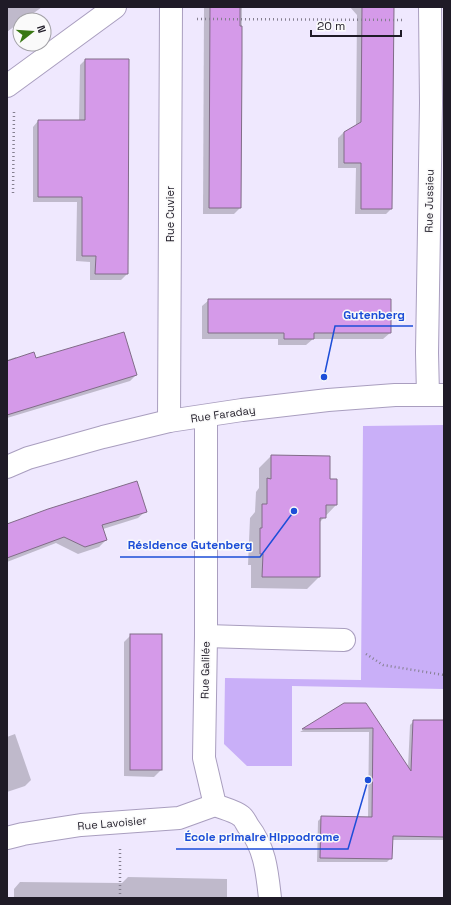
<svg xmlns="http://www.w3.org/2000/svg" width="451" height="905" font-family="'Space Grotesk',sans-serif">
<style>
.green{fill:#c9aff8}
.shadow{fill:#0003}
.building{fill:#d59ae9;stroke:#816c88}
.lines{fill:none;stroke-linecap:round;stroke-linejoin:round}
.minor-casing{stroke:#a99ebf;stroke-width:24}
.path{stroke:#847f8f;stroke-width:2.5;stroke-dasharray:1 3;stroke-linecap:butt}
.minor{stroke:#fff;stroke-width:22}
.labels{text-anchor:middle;stroke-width:3;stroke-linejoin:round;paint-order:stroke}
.street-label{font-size:11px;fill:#1f1b27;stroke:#fafafa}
.leader{fill:none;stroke:#1d4ed8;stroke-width:1.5}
.callout-dot{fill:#1d4ed8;stroke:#fafafa;stroke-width:1.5}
.callout-label{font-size:12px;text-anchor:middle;font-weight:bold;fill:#1d4ed8;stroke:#fafafa;stroke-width:3;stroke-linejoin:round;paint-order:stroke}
</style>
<rect width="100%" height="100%" fill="#efe8fe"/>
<path class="green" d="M444,425V689L292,686V766H247L224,744L225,678L361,680L363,426Z"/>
<g class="shadow">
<path d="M7,7H42L24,20H20V22L7,32Z"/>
<path d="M204,7H242L240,208L234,214H203Z"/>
<path d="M350,7H393L391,209L386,214H355L356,168H338V138L344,132L356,126L357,15Z"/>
<path d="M85,60H128L127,274L121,280H90V262L76,261L77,202H33V127L38,121H79L80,65Z"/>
<path d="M209,300L390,333L383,339H313L306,345H278V339H202V306Z"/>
<path d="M16,357L17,359H35L136,375L130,381L7,418V360Z"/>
<path d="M271,456L329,480L336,505L319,523V577L307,589L251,588V565H248L250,518L255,512L256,492L259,488V468Z"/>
<path d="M146,511L138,518L103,529L106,540L99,547L78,554L56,543L7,562V525Z"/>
<path d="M131,635H161V770L154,777L124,776V642Z"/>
<path d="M345,704H365L408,768L410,725L414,721H444V840H392L391,858L387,862H317L318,821L322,817L368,818L369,732H300Z"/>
<path d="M15,734L31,780L25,786L7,792V737Z"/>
<path d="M128,877L227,879V898H14V889L20,882L122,883Z"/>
</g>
<g class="building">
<path d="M210,7H240V26H242V55L241,208H209Z"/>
<path d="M362,7H394L392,209H361V163H344V132L361,122Z"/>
<path d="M85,59H129L128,274H95L96,256H82V197H38V120H85Z"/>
<path d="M208,299H391V333H314V339H284V333H208Z"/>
<path d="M124,332L137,375L7,415V361L34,352L36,358Z"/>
<path d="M271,455L330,456V479H337V505H326V518H320V577H262L263,554H260V528H262V504H267V478L271,479Z"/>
<path d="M137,481L147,512L102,525L107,540L85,547L64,537L7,558V524L48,509Z"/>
<rect x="130" y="634" width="32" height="136"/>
<path d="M344,703H366L411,771L413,720H444V837L393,836L392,859L320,858L321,816L372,817L373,728L302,729Z"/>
</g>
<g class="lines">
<g class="minor-casing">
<g id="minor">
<path d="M7,86L115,7"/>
<path d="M428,395L427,353L431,103L430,7"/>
<path d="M206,417V636L204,758L215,805"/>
<path d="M169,421L171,7"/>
<path d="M7,467L28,458L103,437L169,421L242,410L328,400L395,395H444"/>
<path d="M206,636L344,640"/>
<path d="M215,805C222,808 235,811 241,816C244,818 246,823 248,826C265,848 267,871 270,898"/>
<path d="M7,838L23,834L81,825L179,818L215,805"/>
</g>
</g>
<g class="path">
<path d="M197,19L404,20"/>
<path d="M13,193L14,111"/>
<path d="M366,654L383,665L444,675"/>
<path d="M120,898V848"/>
</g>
<use href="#minor" class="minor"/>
</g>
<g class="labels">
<g class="street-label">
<text transform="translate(429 201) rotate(-89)" y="4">Rue Jussieu</text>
<text transform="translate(170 214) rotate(-90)" y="4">Rue Cuvier</text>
<text transform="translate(223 414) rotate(-8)" y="4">Rue Faraday</text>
<text transform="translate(205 670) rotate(-89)" y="4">Rue Galilée</text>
<text transform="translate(112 823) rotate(-5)" y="4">Rue Lavoisier</text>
</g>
</g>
<path class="leader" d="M324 377L335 326H413M294 511L260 557H120M368 780L348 849H176"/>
<g class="callout-dot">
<circle cx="324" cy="377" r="4"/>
<circle cx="294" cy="511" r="4"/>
<circle cx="368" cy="780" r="4"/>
</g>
<g class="callout-label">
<text x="374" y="319">Gutenberg</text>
<text x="190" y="549">Résidence Gutenberg</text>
<text x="262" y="841">École primaire Hippodrome</text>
</g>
<rect width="451" height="905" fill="none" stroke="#1f1b27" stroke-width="16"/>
<g transform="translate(32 32) rotate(73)"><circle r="19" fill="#fafafa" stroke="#a2a1a6"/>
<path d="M0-3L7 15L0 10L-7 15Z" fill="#387712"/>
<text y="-6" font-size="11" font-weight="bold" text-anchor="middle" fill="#1f1b27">N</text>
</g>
<path d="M311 30v6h90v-6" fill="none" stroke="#1f1b27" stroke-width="2"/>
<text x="317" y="30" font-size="12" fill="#1f1b27" stroke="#fafafa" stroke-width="3" paint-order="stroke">20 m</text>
</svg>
